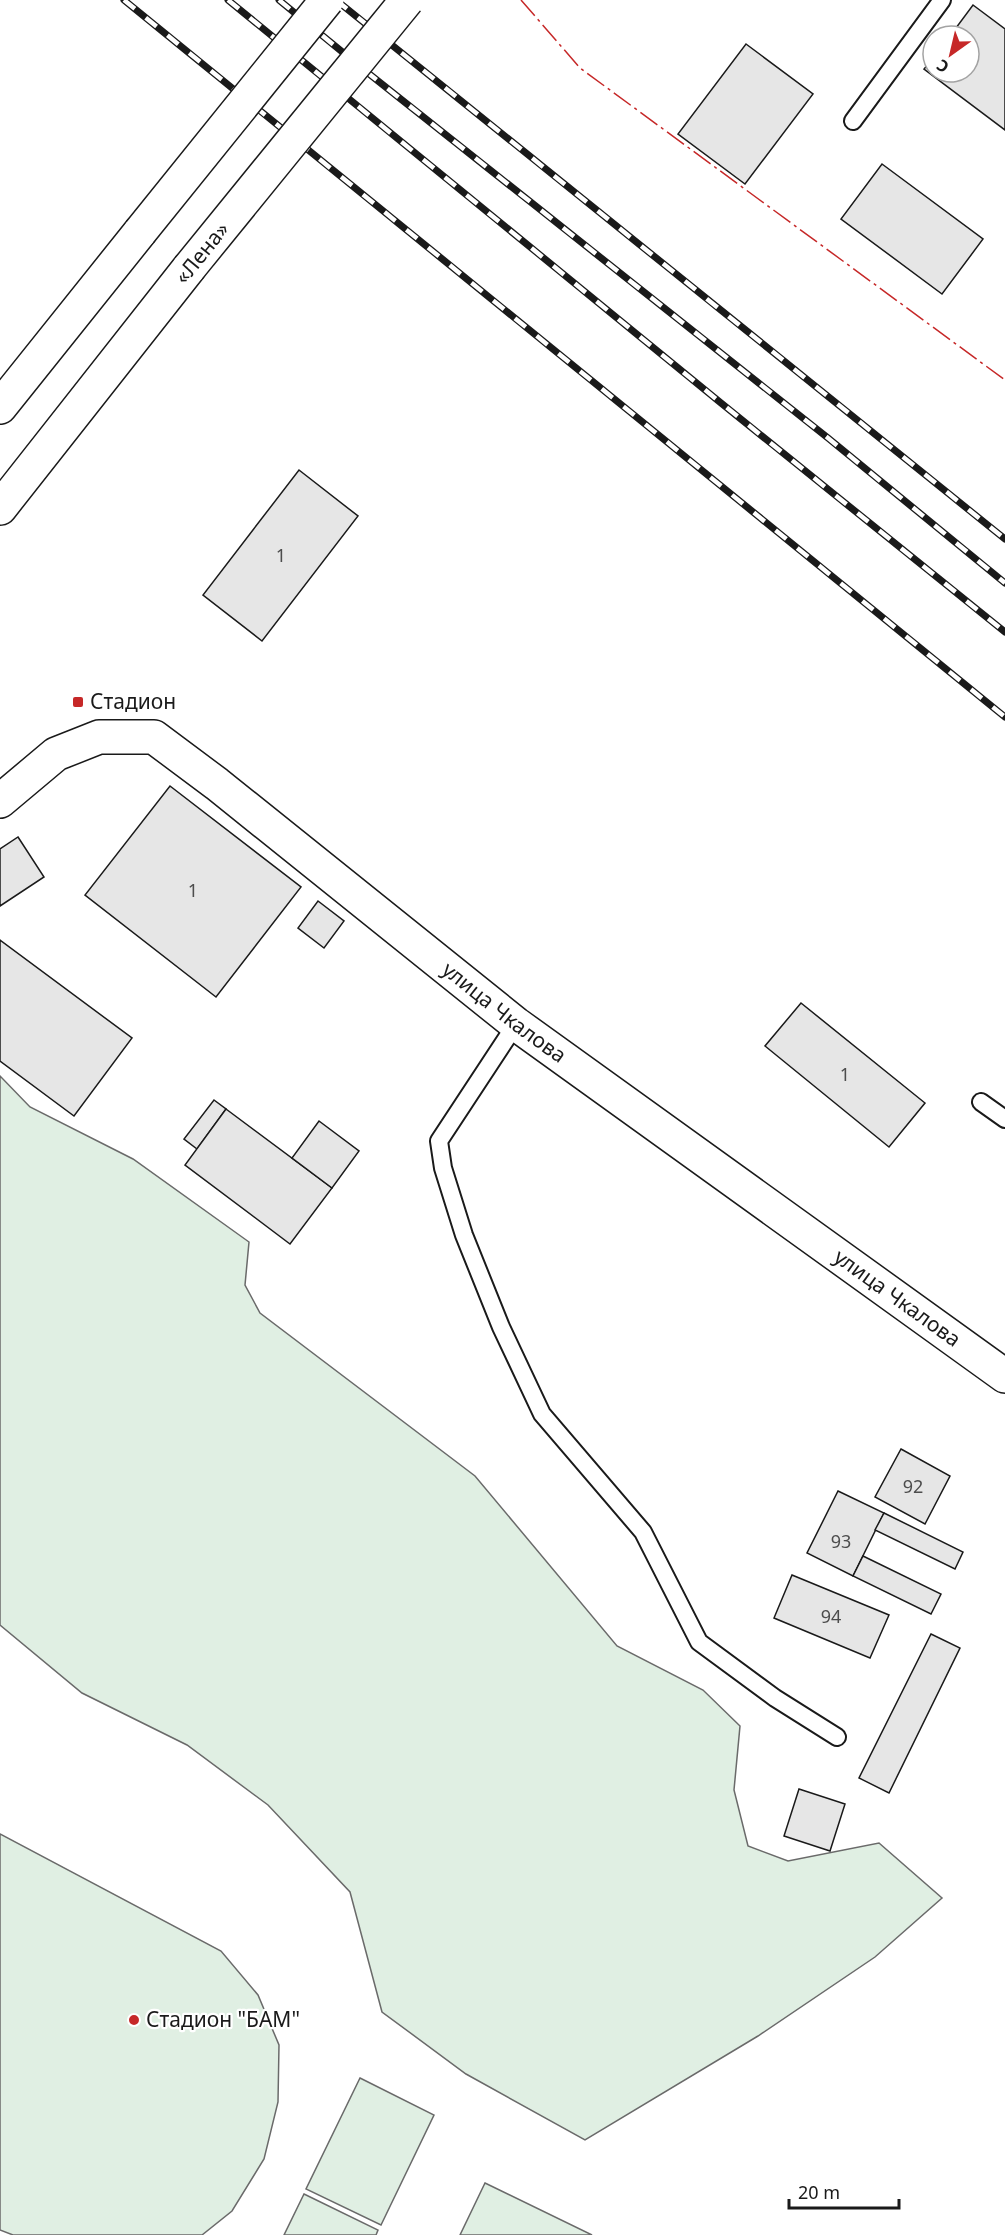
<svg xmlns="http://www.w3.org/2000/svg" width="1005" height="2235" font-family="'Noto Sans',sans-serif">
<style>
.green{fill:#e0efe3;stroke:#6a6a6a;stroke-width:1.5}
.building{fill:#e6e6e6;stroke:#1a1a1a;stroke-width:1.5}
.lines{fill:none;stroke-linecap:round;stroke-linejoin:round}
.lane-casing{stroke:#1a1a1a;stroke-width:20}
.street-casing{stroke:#1a1a1a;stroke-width:36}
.highway-casing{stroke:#1a1a1a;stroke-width:36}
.lane{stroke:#fff;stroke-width:16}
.street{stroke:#fff;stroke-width:33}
.highway{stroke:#fff;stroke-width:33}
.rail-casing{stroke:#1a1a1a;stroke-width:7}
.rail{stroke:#fff;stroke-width:4.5;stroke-dasharray:14;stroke-linecap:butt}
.highway-bridge-casing{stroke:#1a1a1a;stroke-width:36;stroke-linecap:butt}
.highway-bridge{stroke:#fff;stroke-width:33}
.power{stroke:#c62828;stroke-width:1.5;stroke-dasharray:21 4.5 3 4.5;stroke-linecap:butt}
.poi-dot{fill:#c62828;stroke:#fff;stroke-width:2}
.labels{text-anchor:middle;stroke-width:4.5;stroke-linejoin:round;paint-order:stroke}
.number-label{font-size:18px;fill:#4d4d4d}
.street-label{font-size:21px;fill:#1a1a1a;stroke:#fff}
.poi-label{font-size:21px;fill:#1a1a1a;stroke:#fff;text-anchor:start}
</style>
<rect width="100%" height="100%" fill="#fff"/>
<g class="green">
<path d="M0,1076L30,1107L133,1159L249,1242L245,1285L260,1313L475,1476L617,1646L703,1690L740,1726L734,1790L748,1846L788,1861L879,1843L942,1898L875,1957L758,2036L585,2140L466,2074L382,2012L350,1892L268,1805L187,1745L82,1693L0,1625Z"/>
<path d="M0,1834L221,1951L258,1995L279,2045L278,2102L264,2159L232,2211L202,2235H13L0,2230Z"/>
<path d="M360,2078L434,2115L381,2225L306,2189Z"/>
<path d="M485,2183L592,2235H460Z"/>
<path d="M304,2194L378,2230L376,2235H284Z"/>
</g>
<g class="building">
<path d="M973,5L1005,29V130L924,69L933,58V72H969V36H950Z"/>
<path d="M746,44L813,94L745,184L678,134Z"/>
<path d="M882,164L983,239L942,294L841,219Z"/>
<path d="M299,470L358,516L262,641L203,595Z"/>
<path d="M170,786L301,887L216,997L85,895Z"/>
<path d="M18,837L44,877L0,906V849Z"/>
<path d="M318,901L344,921L324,948L298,928Z"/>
<path d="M0,940L132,1038L74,1116L0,1061Z"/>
<path d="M801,1003L925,1103L889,1147L765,1046Z"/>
<path d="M214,1100L226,1109L197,1149L184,1139Z"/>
<path d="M226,1109L332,1188L290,1244L185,1165Z"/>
<path d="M319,1121L359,1151L332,1188L292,1158Z"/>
<path d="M901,1449L950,1476L925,1524L875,1497Z"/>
<path d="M838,1491L884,1513L853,1576L807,1553Z"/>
<path d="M884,1513L963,1552L955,1569L875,1530Z"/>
<path d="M863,1556L941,1594L931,1614L853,1576Z"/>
<path d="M792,1575L889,1615L870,1658L774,1618Z"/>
<path d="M931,1634L960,1648L889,1793L859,1778Z"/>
<path d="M799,1789L845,1804L830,1851L784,1836Z"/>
</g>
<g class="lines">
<g class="lane-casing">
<g id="lane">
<path d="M853,121L942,0"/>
<path d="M516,1024L439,1141L443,1168L464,1235L501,1327L542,1414L643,1532L699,1642L775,1698L837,1737"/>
<path d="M981,1102L1005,1119"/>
</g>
</g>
<g class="street-casing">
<g id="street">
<path id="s1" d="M0,801L56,754L99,737H154L217,784L516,1024L1005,1376"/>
</g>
</g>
<g class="highway-casing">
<g id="highway">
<path d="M0,407L140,232"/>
<path d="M0,508L189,268"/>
</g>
</g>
<use href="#lane" class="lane"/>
<use href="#street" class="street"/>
<use href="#highway" class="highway"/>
<g class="rail-casing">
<g id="rail">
<path d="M124,0L1005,717"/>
<path d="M228,0L721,403L1005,632"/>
<path d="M279,0L368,73L828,438L1005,583"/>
<path d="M336,0L1005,539"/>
</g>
</g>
<use href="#rail" class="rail"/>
<g class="highway-bridge-casing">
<g id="highway-bridge">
<path d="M140,232L327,0"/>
<path d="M189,268L407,0"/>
</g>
</g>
<use href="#highway-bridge" class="highway-bridge"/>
<path class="power" d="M521,0L580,68L1005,380"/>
</g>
<g class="poi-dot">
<rect x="72" y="696" width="12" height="12" rx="3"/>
<circle cx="134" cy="2020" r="6"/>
</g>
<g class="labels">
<g class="number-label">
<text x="281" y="562">1</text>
<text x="193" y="897">1</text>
<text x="845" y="1081">1</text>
<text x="913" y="1493">92</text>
<text x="841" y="1548">93</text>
<text x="831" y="1623">94</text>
</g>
<g class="street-label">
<text transform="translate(202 253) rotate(-51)" y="7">«Лена»</text>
<text dy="7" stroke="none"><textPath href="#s1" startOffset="620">улица Чкалова</textPath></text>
<text dy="7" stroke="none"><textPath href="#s1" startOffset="1106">улица Чкалова</textPath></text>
</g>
<g class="poi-label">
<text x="90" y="709">Стадион</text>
<text x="146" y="2027">Стадион "БАМ"</text>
</g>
</g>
<g transform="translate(951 54) rotate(214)"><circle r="28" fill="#ffffff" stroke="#a3a3a3" stroke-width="1.5"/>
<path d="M0-4.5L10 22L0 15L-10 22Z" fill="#c62828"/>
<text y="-9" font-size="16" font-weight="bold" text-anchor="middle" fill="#1a1a1a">С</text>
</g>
<path d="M789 2199v9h110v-9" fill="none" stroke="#1a1a1a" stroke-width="3"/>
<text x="798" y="2199" font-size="18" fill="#1a1a1a" stroke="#ffffff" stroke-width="4.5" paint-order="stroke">20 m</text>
</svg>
